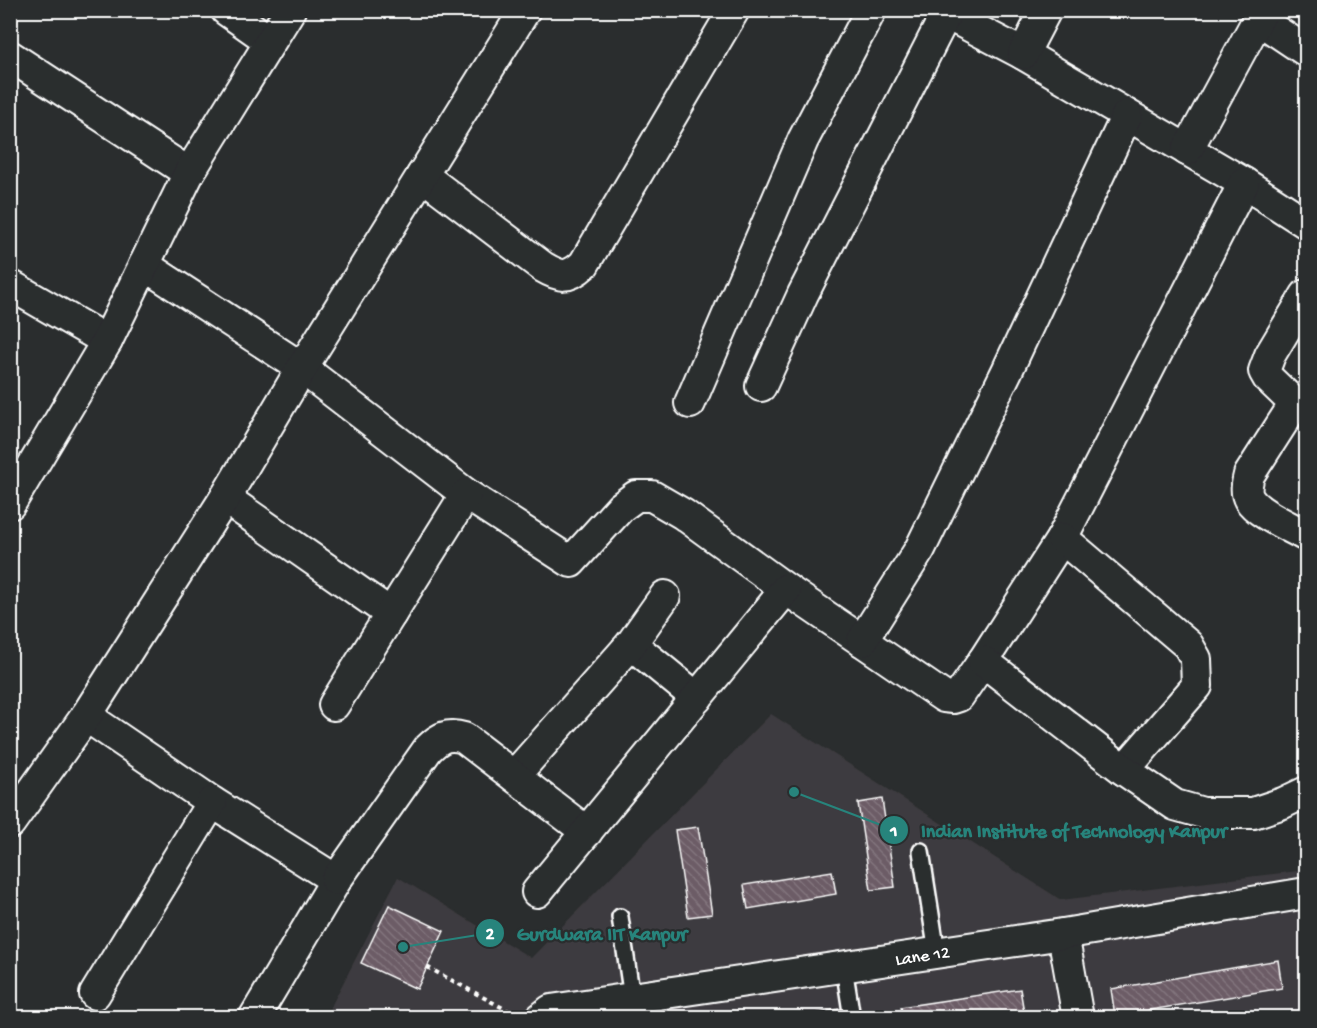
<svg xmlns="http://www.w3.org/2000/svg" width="1317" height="1028" font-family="'Gochi Hand',sans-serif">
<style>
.built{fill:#3e3b3f}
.building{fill:url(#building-back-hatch);stroke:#fff;stroke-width:1.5}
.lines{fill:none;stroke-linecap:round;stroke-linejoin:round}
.lane-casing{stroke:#fff;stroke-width:20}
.street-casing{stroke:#fff;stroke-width:34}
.path{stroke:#fff;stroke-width:4;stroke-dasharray:4.5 4.5;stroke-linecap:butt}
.lane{stroke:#2a2d2e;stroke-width:15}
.street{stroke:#2a2d2e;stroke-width:30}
.labels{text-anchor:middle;stroke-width:4.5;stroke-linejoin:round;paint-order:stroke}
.street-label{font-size:18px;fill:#fff;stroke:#2a2d2e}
.leader{fill:none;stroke:#27847c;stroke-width:2}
.callout-dot{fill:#27847c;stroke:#2a2d2e;stroke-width:2}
.mark-label{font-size:18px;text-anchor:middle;font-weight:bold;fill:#fff}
.callout-label{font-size:20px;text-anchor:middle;font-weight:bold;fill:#27847c;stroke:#2a2d2e;stroke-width:4.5;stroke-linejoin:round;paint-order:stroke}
</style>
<defs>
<pattern id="building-back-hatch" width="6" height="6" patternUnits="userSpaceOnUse" patternTransform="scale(1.5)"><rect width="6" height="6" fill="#6c5c66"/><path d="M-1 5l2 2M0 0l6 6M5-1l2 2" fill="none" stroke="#82747d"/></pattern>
</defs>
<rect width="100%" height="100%" fill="#2a2d2e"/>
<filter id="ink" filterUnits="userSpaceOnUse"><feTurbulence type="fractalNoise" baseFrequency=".0167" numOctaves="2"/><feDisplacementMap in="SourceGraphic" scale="12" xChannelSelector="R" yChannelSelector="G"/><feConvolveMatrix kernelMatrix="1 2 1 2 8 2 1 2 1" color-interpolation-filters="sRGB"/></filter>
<g filter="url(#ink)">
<path class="built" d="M771,714L1061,900L1306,870V1017L325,1018L398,877L531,958Z"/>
<g class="building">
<path d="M882,799L895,887L871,890L858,803Z"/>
<path d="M698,827L712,914L688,917L675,830Z"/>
<path d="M832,871L836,894L748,909L744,885Z"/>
<path d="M389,905L444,931L417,989L361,963Z"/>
<path d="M1278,960L1282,988L1115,1016L1111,989Z"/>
<path d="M1020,989L1025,1018H903L901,1007Z"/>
<path d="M840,1009L842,1018H795Z"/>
</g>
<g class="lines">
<g class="lane-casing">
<g id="lane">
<path d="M921,851L937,953"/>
<path d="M620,917L632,998"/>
<path d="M844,967L852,1018"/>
</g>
</g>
<g class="street-casing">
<g id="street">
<path d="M226,10L270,41"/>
<path d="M939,10L1023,54L1244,183L1306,223"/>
<path d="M1258,19L1306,51"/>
<path d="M1023,54L1046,10"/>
<path d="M10,56L189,173"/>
<path d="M1187,150L1263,10"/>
<path d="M422,175L543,267C560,277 568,279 584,264L734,10"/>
<path d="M144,265L302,368L466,494L571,562L621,507L636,496H652L683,514L786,589L944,697L953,698L959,696L983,661L1062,538L1244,183"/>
<path d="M10,285L107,341"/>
<path d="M1306,295L1270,355L1264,371L1268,378L1292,401V408L1249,475C1247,483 1245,492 1249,499C1258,514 1291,527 1306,536"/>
<path d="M761,386L803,294L946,14"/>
<path d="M690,403L803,140L871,10"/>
<path d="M225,498L391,614"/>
<path d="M10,504L107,341L189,173L290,10"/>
<path d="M1062,538L1188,645L1196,659L1197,686L1124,770"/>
<path d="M862,641L920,549L1007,371L1127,115"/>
<path d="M631,644L697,698"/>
<path d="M983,661L1124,770L1175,805L1203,813H1253L1283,803L1306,792"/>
<path d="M334,705L466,494"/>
<path d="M86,716L212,802L336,880L254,1018"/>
<path d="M514,776L631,644L665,596"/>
<path d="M10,823L86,716L225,498L302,368L525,10"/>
<path d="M336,880L428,749C440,737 448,733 464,738L587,832"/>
<path d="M537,892L786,589"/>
<path d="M1063,934L1078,1018"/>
<path d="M95,994L212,802"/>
<path id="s1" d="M541,1018L551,1010L1063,934L1306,893"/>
</g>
</g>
<path class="path" d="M427,967L516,1015"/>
<use href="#lane" class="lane"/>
<use href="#street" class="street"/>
</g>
</g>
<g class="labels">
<g class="street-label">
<text dy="6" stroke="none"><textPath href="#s1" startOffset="388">Lane 12</textPath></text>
</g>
</g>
<path class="leader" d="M794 792L894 830M403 947L490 933"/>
<g class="callout-dot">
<circle cx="794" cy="792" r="6"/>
<circle cx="403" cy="947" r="6"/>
<circle cx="894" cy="830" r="15"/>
<circle cx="490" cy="933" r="15"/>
</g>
<g class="mark-label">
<text x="894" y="836">1</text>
<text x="490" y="939">2</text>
</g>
<g class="callout-label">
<text x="1074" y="837">Indian Institute of Technology Kanpur</text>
<text x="602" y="940">Gurdwara IIT Kanpur</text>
</g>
<rect width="1317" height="1028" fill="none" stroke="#2a2d2e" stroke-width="36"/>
<rect x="18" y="18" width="1281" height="992" fill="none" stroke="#fff" stroke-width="2" filter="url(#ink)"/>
</svg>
